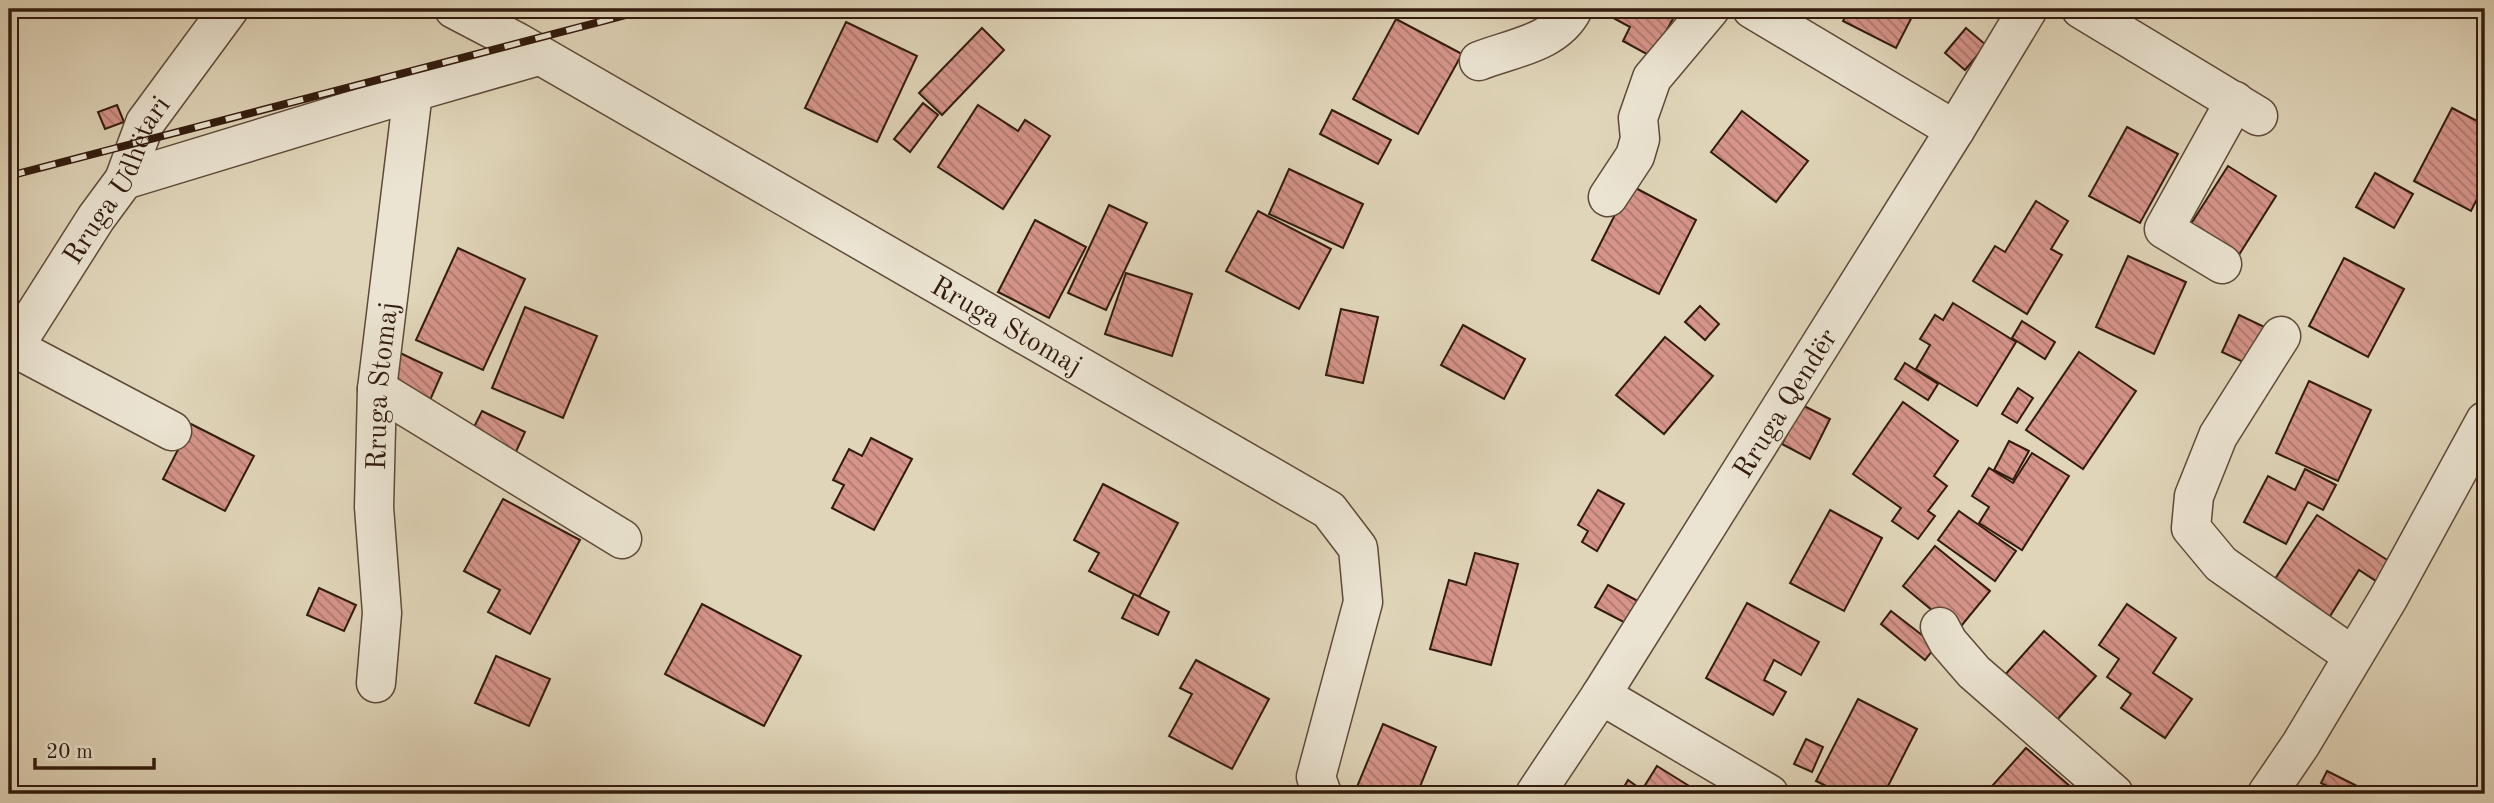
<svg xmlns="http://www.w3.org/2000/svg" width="2494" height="803" font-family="'Old Standard TT',serif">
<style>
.building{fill:url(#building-back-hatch);stroke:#321b0e;stroke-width:2}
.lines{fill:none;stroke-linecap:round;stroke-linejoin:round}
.minor-casing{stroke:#5e4a39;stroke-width:41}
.minor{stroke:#ebe4d2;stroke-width:38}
.rail-casing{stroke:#321b0e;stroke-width:8}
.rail{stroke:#ebe4d2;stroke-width:5;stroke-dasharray:16;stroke-linecap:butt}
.labels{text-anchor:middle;stroke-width:7;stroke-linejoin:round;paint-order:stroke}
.street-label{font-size:28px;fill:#321b0e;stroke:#ebe4d2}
</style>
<defs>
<pattern id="building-back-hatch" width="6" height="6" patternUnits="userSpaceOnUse" patternTransform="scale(1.75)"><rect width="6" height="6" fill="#d6948a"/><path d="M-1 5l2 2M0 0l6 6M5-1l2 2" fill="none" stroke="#ae786f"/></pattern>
</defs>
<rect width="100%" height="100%" fill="#e0d5b9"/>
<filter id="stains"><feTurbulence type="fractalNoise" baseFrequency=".00286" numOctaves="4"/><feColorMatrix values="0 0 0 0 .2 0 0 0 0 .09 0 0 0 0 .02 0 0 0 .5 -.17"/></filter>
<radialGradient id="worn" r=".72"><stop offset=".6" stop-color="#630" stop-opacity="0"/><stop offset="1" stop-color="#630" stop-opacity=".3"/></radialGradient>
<g class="building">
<path d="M1597,9H1695L1688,22L1675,15L1652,57L1623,41L1630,27Z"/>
<path d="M1850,9H1916L1896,48L1843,21Z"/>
<path d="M1396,19L1462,54L1418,134L1353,99Z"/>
<path d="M846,22L917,56L877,142L805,108Z"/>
<path d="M982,28L1004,50L942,115L919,93Z"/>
<path d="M1966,28L1986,45L1965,70L1945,53Z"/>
<path d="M923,103L938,115L910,152L894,139Z"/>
<path d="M117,105L124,122L105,129L98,112Z"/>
<path d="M978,105L1018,131L1025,120L1050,136L1003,209L938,167Z"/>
<path d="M2452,108L2485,125V183L2471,211L2414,181Z"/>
<path d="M1332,110L1391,140L1378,164L1320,134Z"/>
<path d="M1742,111L1808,161L1776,202L1711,152Z"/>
<path d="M2127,127L2178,154L2140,223L2089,196Z"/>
<path d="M2228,166L2276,196L2237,258L2189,227Z"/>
<path d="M1289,169L1363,204L1343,248L1269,214Z"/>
<path d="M2375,173L2413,194L2394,228L2356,207Z"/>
<path d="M1630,185L1696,220L1659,294L1592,260Z"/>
<path d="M2036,201L2068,221L2051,249L2062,255L2027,314L1973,281L1995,246L2005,252Z"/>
<path d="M1109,205L1147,223L1106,310L1068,293Z"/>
<path d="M1258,211L1331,249L1299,309L1226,271Z"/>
<path d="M1035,220L1086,247L1049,318L998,292Z"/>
<path d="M458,248L525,279L483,370L416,340Z"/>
<path d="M2128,256L2186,282L2154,354L2096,327Z"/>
<path d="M2344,258L2404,289L2368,357L2309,326Z"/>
<path d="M1126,273L1192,294L1172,356L1105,334Z"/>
<path d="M1953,303L2016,342L1977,406L1916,369L1930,345L1920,339L1935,315L1943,320Z"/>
<path d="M1700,306L1719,324L1705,340L1685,322Z"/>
<path d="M525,307L597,336L563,418L492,388Z"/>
<path d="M1341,309L1378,317L1363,383L1326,375Z"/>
<path d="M2239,315L2273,331L2256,368L2222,352Z"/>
<path d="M2022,321L2055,342L2045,359L2012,338Z"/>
<path d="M1463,325L1525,359L1504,399L1441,365Z"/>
<path d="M1665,337L1713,376L1664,434L1616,395Z"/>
<path d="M396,351L442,373L427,407L381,386Z"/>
<path d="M2079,352L2136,391L2083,469L2026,430Z"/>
<path d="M1905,363L1938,384L1928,400L1895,379Z"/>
<path d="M2309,381L2371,410L2338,481L2276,453Z"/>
<path d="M2018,388L2033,398L2017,423L2002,414Z"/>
<path d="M1903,402L1958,441L1934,476L1947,486L1928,511L1935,516L1918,539L1892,521L1901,508L1853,474Z"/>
<path d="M1802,405L1830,419L1810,459L1782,444Z"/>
<path d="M482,411L525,432L514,456L470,435Z"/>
<path d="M191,424L254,456L225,511L163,479Z"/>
<path d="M871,438L912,459L874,530L832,508L844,485L833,480L849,449L862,456Z"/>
<path d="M2009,441L2029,451L2013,480L1994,470Z"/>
<path d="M2032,453L2069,476L2022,550L1979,523L1989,507L1972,496L1989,468L2013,483Z"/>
<path d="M2305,469L2336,485L2323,510L2308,502L2286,544L2244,522L2268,476L2295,490Z"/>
<path d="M1103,484L1178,523L1139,597L1089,571L1099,553L1074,540Z"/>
<path d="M1598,490L1624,504L1597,551L1582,542L1588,531L1578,525Z"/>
<path d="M503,499L580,540L530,634L488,612L500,590L464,571Z"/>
<path d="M1830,510L1882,538L1844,611L1790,583Z"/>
<path d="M1959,511L2016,551L1995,581L1938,540Z"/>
<path d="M2317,515L2392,563L2379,583L2359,570L2327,621L2271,585Z"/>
<path d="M1935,546L1990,591L1957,631L1903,586Z"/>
<path d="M1475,553L1518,564L1491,665L1430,649L1449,580L1466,585Z"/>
<path d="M1608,585L1647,606L1635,628L1595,607Z"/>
<path d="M319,588L356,605L344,631L307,615Z"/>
<path d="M1134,594L1169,612L1158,635L1122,618Z"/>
<path d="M1747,603L1819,642L1801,675L1774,660L1764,680L1786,692L1773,715L1706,678Z"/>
<path d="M702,604L801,656L764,726L665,674Z"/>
<path d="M2127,604L2176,638L2153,673L2192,699L2165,738L2121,708L2131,694L2107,677L2119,659L2099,645Z"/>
<path d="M1891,611L1936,646L1925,660L1881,624Z"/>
<path d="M2044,631L2096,676L2048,730L1996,685Z"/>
<path d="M496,656L550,679L529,726L475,703Z"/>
<path d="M1196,660L1269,699L1232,769L1169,736L1192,694L1180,688Z"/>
<path d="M1858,699L1917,729L1884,794H1842L1816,781Z"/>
<path d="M1383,724L1436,747L1417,794H1354Z"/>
<path d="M1806,739L1823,747L1812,772L1794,764Z"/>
<path d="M2026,748L2079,794H1985Z"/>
<path d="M1657,766L1702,794H1620L1628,780L1642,790Z"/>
<path d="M2327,771L2363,789L2360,794H2344L2321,783Z"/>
</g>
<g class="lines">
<g class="minor-casing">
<g id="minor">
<path id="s1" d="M454,9L517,42L1329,510L1358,548L1363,602L1316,777L1322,794"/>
<path d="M1752,9L1955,130"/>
<path d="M2081,9L2258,116"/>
<path d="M1479,61C1512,48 1556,43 1573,9"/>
<path d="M124,180L413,92L538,56"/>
<path d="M1608,197L1635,156L1640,139L1638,118L1652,78L1710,9"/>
<path d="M2222,264L2164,229L2235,101"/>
<path d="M2281,336L2218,436L2194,496L2191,528L2221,564L2353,656"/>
<path d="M13,347L172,431"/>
<path id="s2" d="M9,355L96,218L124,180L145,123L229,9"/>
<path d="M377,389L622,539"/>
<path d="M1940,627L1948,642L1974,672L2114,794"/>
<path id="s3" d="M376,683L382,613L374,507L377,389L413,92"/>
<path d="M1601,695L1769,794"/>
<path id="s4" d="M1535,794L1601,695L1955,130L2028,9"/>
<path d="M2267,794L2301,744L2389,597L2485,421"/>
</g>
</g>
<use href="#minor" class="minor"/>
<g class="rail-casing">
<path id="rail" d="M9,176L649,9"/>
</g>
<use href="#rail" class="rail"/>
</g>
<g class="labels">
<g class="street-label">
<text dy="10" stroke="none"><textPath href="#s2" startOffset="206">Rruga Udhëtari</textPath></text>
<text dy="10" stroke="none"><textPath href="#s1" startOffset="637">Rruga Stomaj</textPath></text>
<text dy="10" stroke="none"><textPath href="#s3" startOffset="298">Rruga Stomaj</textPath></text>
<text dy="10" stroke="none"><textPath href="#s4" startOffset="464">Rruga Qendër</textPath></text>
</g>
</g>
<rect width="2494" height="803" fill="none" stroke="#e0d5b9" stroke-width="35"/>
<rect x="10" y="10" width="2473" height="782" fill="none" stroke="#321b0e" stroke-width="3.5"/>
<rect x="18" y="18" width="2459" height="768" fill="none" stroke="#321b0e" stroke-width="2"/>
<path d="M35 758v10h119v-10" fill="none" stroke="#321b0e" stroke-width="3.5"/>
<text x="46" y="758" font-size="21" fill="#321b0e" stroke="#ebe4d2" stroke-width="5" paint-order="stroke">20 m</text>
<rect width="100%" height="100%" filter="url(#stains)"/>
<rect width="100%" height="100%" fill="url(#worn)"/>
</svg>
